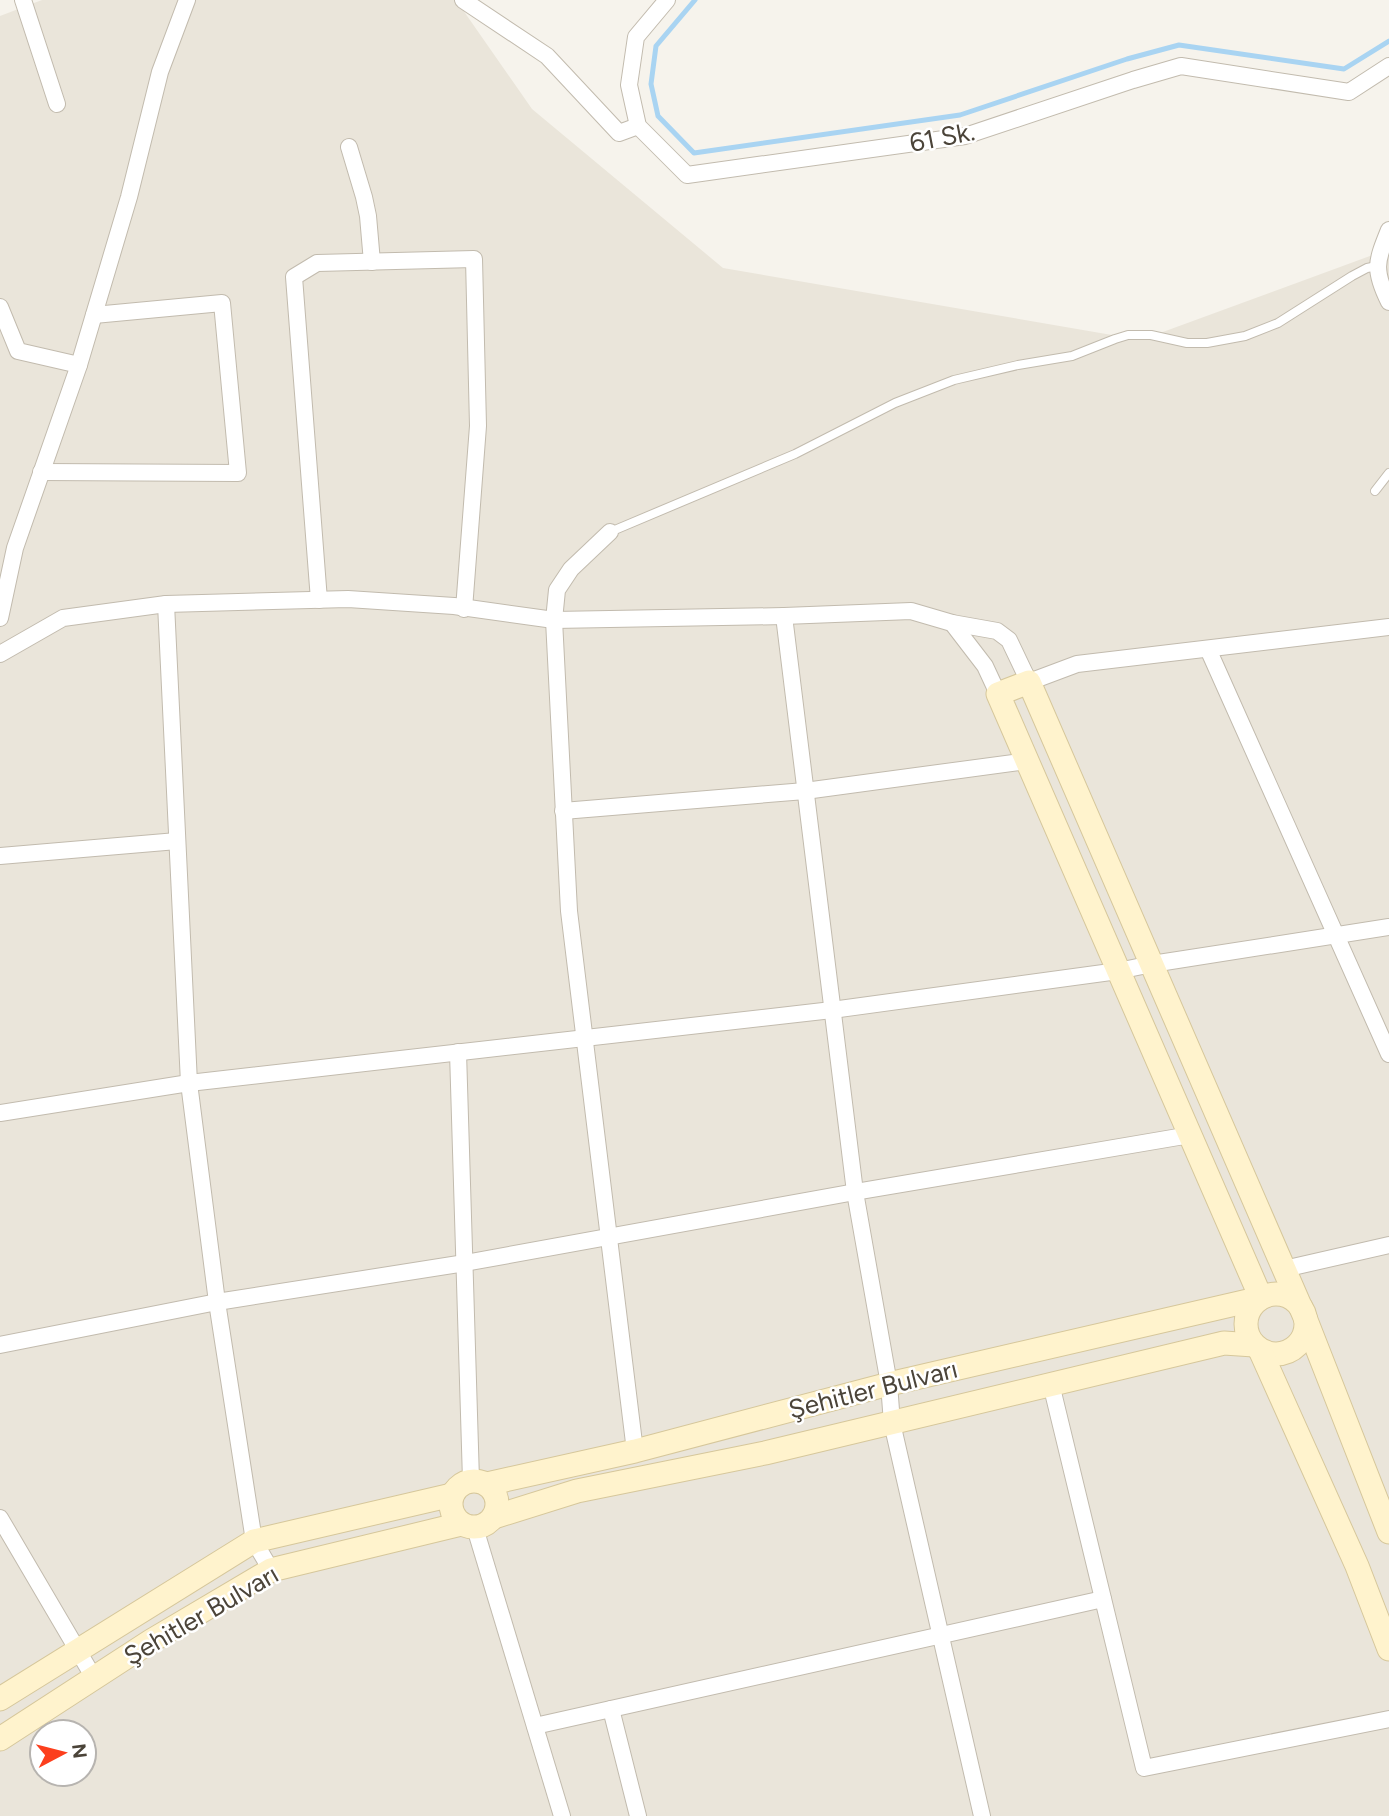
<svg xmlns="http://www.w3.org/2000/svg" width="1389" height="1816" font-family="Figtree,sans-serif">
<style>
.residential{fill:#eae5da;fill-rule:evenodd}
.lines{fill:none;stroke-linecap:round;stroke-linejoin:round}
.stream{stroke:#a9d4f2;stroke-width:5}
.service-casing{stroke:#c2bbae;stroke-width:10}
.minor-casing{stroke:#c2bbae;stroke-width:18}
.secondary-casing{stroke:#d6c79b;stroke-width:25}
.service{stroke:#fff;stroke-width:8}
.minor{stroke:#fff;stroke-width:16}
.secondary{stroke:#fff3cd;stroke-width:23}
.labels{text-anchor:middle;stroke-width:5;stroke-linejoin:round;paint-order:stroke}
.street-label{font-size:26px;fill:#4b4439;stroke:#fff}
</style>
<rect width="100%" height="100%" fill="#f6f3ec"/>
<path class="residential" d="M42,0H456L532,109L723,268L1141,340L1389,249V1816H0V16ZM42,1732H84V1774H42Z"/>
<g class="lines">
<path class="stream" d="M695,0L656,46L651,84L658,116L694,153L960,115L1127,59L1179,45L1344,69L1389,41"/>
<g class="service-casing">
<g id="service">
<path d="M1375,491L1389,473"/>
<path d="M610,532L795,454L895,403L954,380L1018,365L1072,356L1115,339L1128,335H1151L1187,343H1207L1245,336L1278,323L1352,276L1367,268L1377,266"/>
</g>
</g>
<g class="minor-casing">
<g id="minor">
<path d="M23,0L57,104"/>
<path d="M463,0L547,56L619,133L638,126"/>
<path d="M667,0L636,37L629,85L638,126L687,175L965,136L1133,80L1181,66L1349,92L1389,66"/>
<path d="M349,147L364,197L368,216L372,262"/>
<path d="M1389,230C1376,262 1373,270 1389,302"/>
<path d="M0,307L18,351L79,365"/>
<path d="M41,472L238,473L222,303L94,315"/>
<path d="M610,532L571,569L557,590L554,620L569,911L635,1451"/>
<path d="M319,600L294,277L317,263L474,259L478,426L464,609"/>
<path d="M166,604L189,1083L217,1302L254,1541L271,1570"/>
<path d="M784,616L855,1192L889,1384L892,1423L982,1816"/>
<path d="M0,618L15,548L79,365L129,197L160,72L187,0"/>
<path d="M952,623L985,666L998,694"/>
<path d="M1208,649L1389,1054"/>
<path d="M0,654L63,618L166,604L348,599L454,606L554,620L784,616L911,611L952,623L997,631L1009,640L1029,682L1077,664L1389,627"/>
<path d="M563,811L805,791L1027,761"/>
<path d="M0,856L177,841"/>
<path d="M458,1052L471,1480"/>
<path d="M0,1113L189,1083L832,1010L1118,971L1152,964L1389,927"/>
<path d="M1284,1269L1389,1245"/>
<path d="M0,1345L217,1302L465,1263L855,1192L1190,1135"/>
<path d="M1051,1384L1144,1768L1389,1719"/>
<path d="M0,1518L94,1678"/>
<path d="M475,1528L562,1816"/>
<path d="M611,1709L638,1816"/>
<path d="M535,1726L1103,1599"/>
</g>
</g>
<g class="secondary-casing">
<g id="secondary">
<circle cx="1276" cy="1324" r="30"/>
<path d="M1260,1350L1357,1566L1389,1649"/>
<circle cx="474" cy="1504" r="23"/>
<path d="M487,1484L635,1451L889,1384L1261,1298L998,694L1029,682L1304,1315L1389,1532"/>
<path d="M494,1517L577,1491L765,1453L1224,1343L1254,1345"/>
<path d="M0,1699L254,1541L452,1495"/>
<path d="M0,1739L151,1641L271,1570L461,1524"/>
</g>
</g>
<use href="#service" class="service"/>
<use href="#minor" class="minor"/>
<use href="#secondary" class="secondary"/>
</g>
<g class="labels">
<g class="street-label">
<text transform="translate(942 137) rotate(-11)" y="9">61 Sk.</text>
<text transform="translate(873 1389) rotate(-14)" y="9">Şehitler Bulvarı</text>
<text transform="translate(201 1615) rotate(-30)" y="9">Şehitler Bulvarı</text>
</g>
</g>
<g transform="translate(63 1753) rotate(83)"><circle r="33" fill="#ffffff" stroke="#b7b4b0" stroke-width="2"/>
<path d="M0-5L12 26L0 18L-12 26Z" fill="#fc3f1d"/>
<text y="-10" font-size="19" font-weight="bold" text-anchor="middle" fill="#4b4439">N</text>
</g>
</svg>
